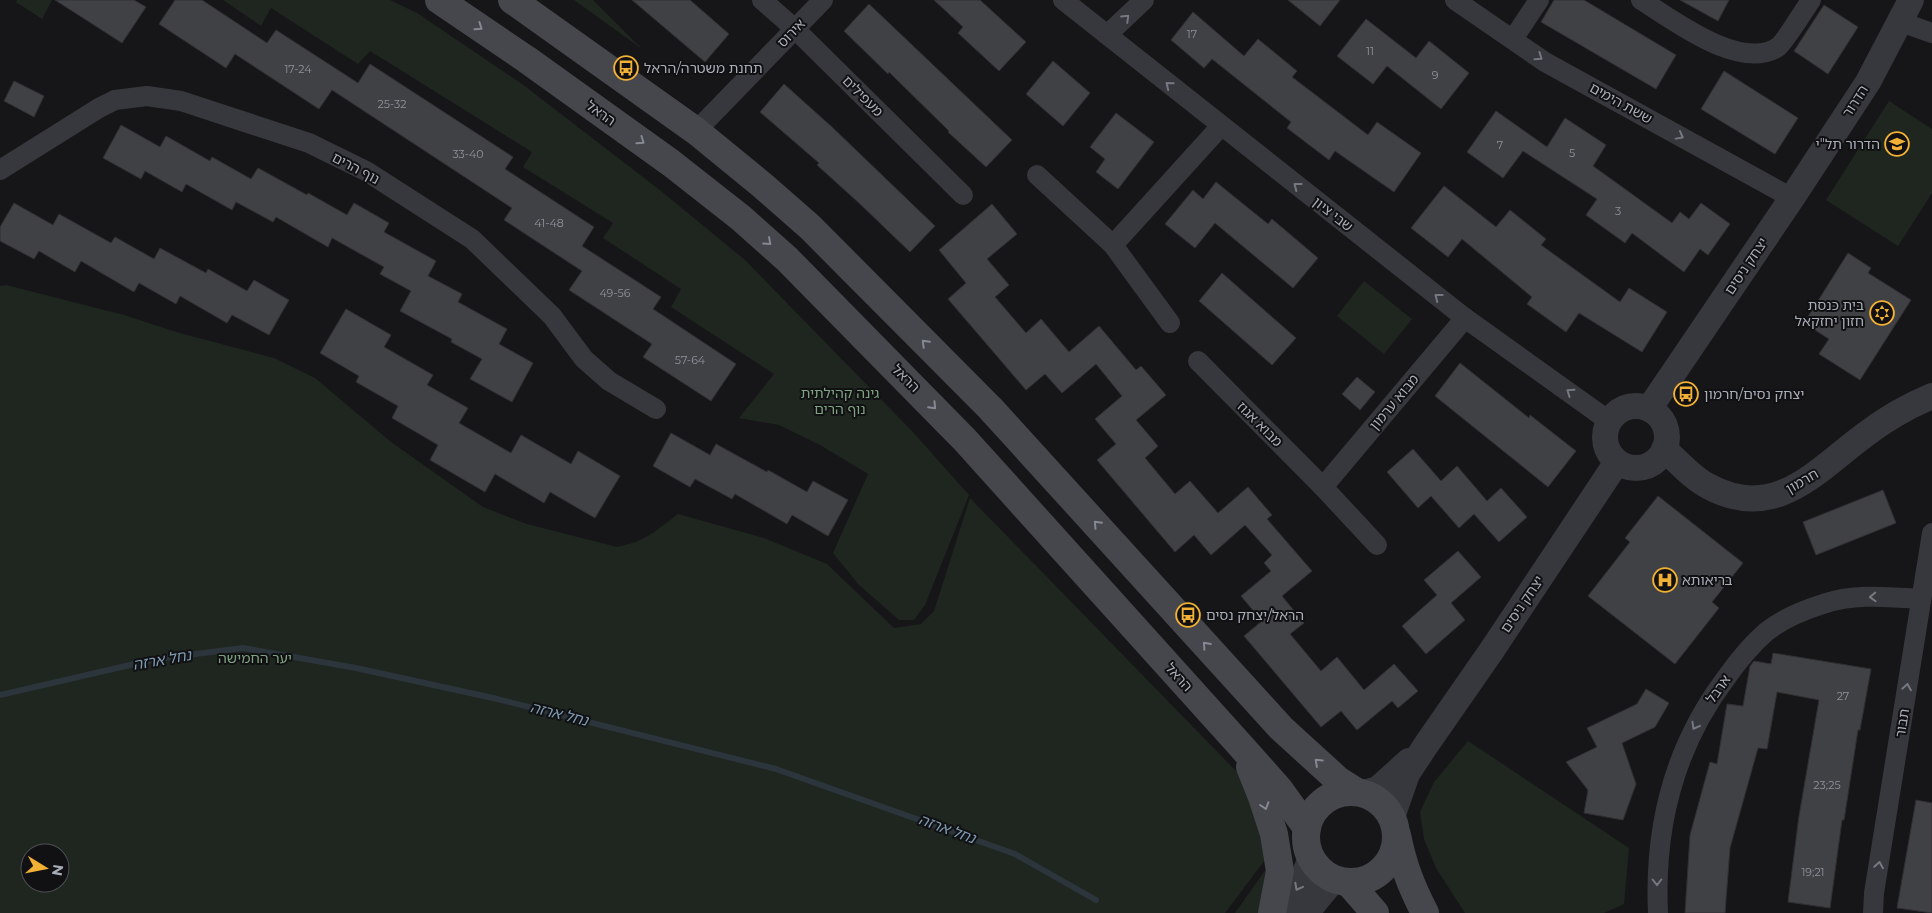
<svg xmlns="http://www.w3.org/2000/svg" width="1932" height="913" font-family="Montserrat,'Noto Sans Hebrew',sans-serif">
<style>
.green{fill:#1e261f;fill-rule:evenodd}
.lines{fill:none;stroke-linecap:round;stroke-linejoin:round}
.stream{stroke:#2c353c;stroke-width:6}
.building{fill:#404145;stroke:#303034}
.minor{stroke:#37383d;stroke-width:20}
.tertiary{stroke:#37383d;stroke-width:26}
.secondary{stroke:#45474d;stroke-width:28}
.oneway{stroke:#757881}
.oneway2{stroke:#858993}
.labels{text-anchor:middle;stroke-width:4;stroke-linejoin:round;paint-order:stroke}
.number-label{font-size:11px;fill:#8e929b}
.street-label{font-size:14px;fill:#a8adb8;stroke:#111113}
.poi-label{font-size:14px;fill:#a8adb8;stroke:#111113;text-anchor:start}
.park-label{font-size:14px;fill:#7fa381;stroke:#111113}
.water-label{font-size:15px;font-style:italic;fill:#7f9bb3;stroke:#111113}
</style>
<rect width="100%" height="100%" fill="#161618"/>
<g class="green">
<path d="M17,0H52L42,19L16,2Z"/>
<path d="M223,0H390L417,13L522,84L661,191L745,260L912,431L969,495L925,605L914,620H899L859,585L833,553L868,474L820,445L779,425L739,418L774,374L671,307L681,289L603,238L613,223L523,167L532,152L370,51L358,64L271,8L261,26Z"/>
<path d="M574,0H593L642,49Z"/>
<path d="M1889,101L1932,129V193L1898,246L1826,200Z"/>
<path d="M1364,281L1412,319L1384,354L1337,316Z"/>
<path d="M6,285L124,315L176,332L274,358L315,378L391,442L483,507L527,524L617,547L636,542L653,533L678,514L764,538L827,564L894,628L921,624L934,611L970,498L1238,773L1262,823L1268,856L1225,913H0V286ZM30,853H60V883H30Z"/>
<path d="M1468,741L1629,848L1624,904L1604,913H1465L1436,868L1424,839L1420,812L1434,782Z"/>
<path d="M1273,859L1259,913H1235Z"/>
</g>
<g class="lines">
<path class="stream" d="M0,695L156,659L243,648L356,668L493,698L776,769L1015,854L1096,900"/>
</g>
<g class="building">
<path d="M55,0H134L146,7L122,43Z"/>
<path d="M175,0H202L267,43L276,30L358,83L370,64L513,157L505,169L594,227L582,246L661,297L653,309L736,364L711,401L643,357L652,344L569,290L582,271L504,220L512,208L332,90L319,109L235,54L226,68L159,24Z"/>
<path d="M632,0H690L729,34L705,62Z"/>
<path d="M934,0H980L1026,42L999,71L958,33L963,27Z"/>
<path d="M1288,0H1340L1320,26Z"/>
<path d="M1554,0H1584L1676,55L1656,89L1541,22Z"/>
<path d="M1680,0H1729L1718,21Z"/>
<path d="M869,4L1012,140L986,167L948,132L949,131L889,72L888,74L844,31Z"/>
<path d="M1824,5L1858,27L1828,74L1794,51Z"/>
<path d="M1193,12L1244,56L1258,39L1297,71L1292,77L1368,135L1377,122L1421,153L1394,192L1335,151L1329,160L1287,128L1291,122L1212,59L1204,68L1171,40Z"/>
<path d="M1366,19L1416,58L1429,41L1469,73L1441,109L1387,66L1373,84L1337,56Z"/>
<path d="M1053,61L1090,93L1063,126L1026,94Z"/>
<path d="M1724,71L1798,118L1775,154L1701,109Z"/>
<path d="M14,81L44,96L34,117L4,101Z"/>
<path d="M784,84L832,127L935,226L910,252L859,203L817,165L819,163L760,112Z"/>
<path d="M1496,111L1547,147L1565,118L1606,145L1593,166L1672,223L1680,212L1689,219L1701,203L1730,224L1708,255L1700,249L1684,272L1632,233L1625,243L1586,215L1597,199L1523,151L1503,178L1467,152Z"/>
<path d="M1116,113L1154,142L1118,189L1096,172L1105,159L1090,147Z"/>
<path d="M121,125L160,147L166,136L210,161L212,157L251,179L258,168L307,195L308,193L347,215L354,203L389,223L384,232L436,261L428,276L462,294L458,302L507,329L499,344L533,363L512,402L470,379L482,359L451,342L452,339L400,311L411,291L380,274L384,267L332,238L328,247L276,217L273,222L236,202L232,210L186,184L182,192L145,171L141,179L103,158Z"/>
<path d="M1216,182L1268,224L1272,219L1318,258L1293,288L1215,223L1195,248L1165,224L1193,190L1203,199Z"/>
<path d="M1444,186L1496,227L1510,210L1546,239L1541,245L1620,302L1629,288L1667,312L1642,352L1579,313L1566,332L1527,304L1532,297L1462,239L1448,257L1411,228Z"/>
<path d="M14,203L53,225L59,214L111,243L115,237L154,259L160,248L206,273L208,269L247,291L254,280L289,300L269,335L232,315L227,323L180,296L176,304L139,283L134,292L81,261L75,272L39,251L34,259L0,241V227Z"/>
<path d="M992,204L1017,234L987,259L1009,285L995,297L1026,333L1041,319L1069,352L1099,326L1136,370L1141,366L1166,395L1136,420L1158,446L1145,458L1175,494L1190,481L1218,513L1248,487L1272,515L1267,519L1312,571L1282,596L1304,623L1290,634L1321,671L1337,657L1364,690L1394,664L1418,691L1398,708L1392,701L1357,730L1341,711L1321,727L1244,636L1262,621L1241,596L1271,571L1264,563L1272,555L1245,525L1211,555L1194,535L1175,552L1097,460L1116,444L1095,419L1122,396L1096,364L1062,393L1045,374L1026,390L948,299L966,283L939,250Z"/>
<path d="M1848,253L1871,268L1868,273L1911,300L1860,380L1819,354L1829,339L1804,323Z"/>
<path d="M1222,273L1296,338L1272,365L1199,301Z"/>
<path d="M346,309L391,335L384,347L433,375L427,385L468,408L459,423L511,453L521,435L571,464L578,451L620,476L595,518L550,492L544,503L495,474L485,492L430,460L438,445L392,418L398,406L356,382L359,376L320,353Z"/>
<path d="M1460,363L1529,418L1530,415L1576,451L1548,487L1435,396Z"/>
<path d="M1357,377L1375,392L1360,410L1342,394Z"/>
<path d="M671,433L710,455L716,444L767,472L768,470L807,492L813,481L848,500L828,536L792,515L787,524L735,494L732,499L695,479L690,487L653,466Z"/>
<path d="M1413,449L1441,481L1457,466L1487,501L1501,488L1527,517L1499,542L1474,514L1459,528L1431,496L1418,508L1387,472Z"/>
<path d="M1883,490L1896,523L1816,555L1803,522Z"/>
<path d="M1658,496L1743,563L1712,602L1719,608L1675,664L1588,596L1630,542L1625,538Z"/>
<path d="M1458,551L1481,577L1451,603L1465,620L1426,654L1402,626L1437,595L1424,580Z"/>
<path d="M1773,653L1871,669L1860,730H1858L1844,820H1842L1830,908L1788,902L1799,816L1819,700L1777,692L1767,749L1758,748L1730,848L1725,913H1685L1690,835L1710,762L1717,764L1727,704L1743,706L1750,666L1754,661L1771,664Z"/>
<path d="M1646,689L1669,703L1655,727L1622,743L1636,784L1623,820L1584,813L1588,790L1566,762L1597,747L1587,728L1637,704Z"/>
<path d="M1916,800L1932,803V913L1897,908Z"/>
</g>
<g class="lines">
<g class="minor">
<path d="M762,0L795,29L963,195"/>
<path d="M1063,0L1465,318L1609,421"/>
<path d="M1455,0L1545,62L1792,198"/>
<path d="M1641,0C1672,19 1740,72 1778,47C1784,43 1805,9 1811,0"/>
<path d="M1901,22L1932,33"/>
<path d="M1107,35L1144,0"/>
<path d="M1513,39L1539,0"/>
<path d="M696,131L823,0"/>
<path d="M0,170L99,108L115,100L147,96L181,101L309,143L366,171L472,239L552,316L584,359L609,381L656,409"/>
<path d="M1037,175L1113,245L1170,323"/>
<path d="M1113,245L1221,126"/>
<path d="M1198,361L1323,487L1377,545"/>
<path d="M1323,487L1465,318"/>
<path d="M1658,913C1654,827 1674,747 1726,678C1738,661 1750,646 1766,632C1782,619 1804,610 1823,604C1854,593 1889,597 1921,599"/>
<path d="M1873,913L1874,893L1932,533"/>
</g>
<g class="tertiary">
<circle cx="1636" cy="437" r="31"/>
<path d="M1649,409L1792,198L1868,82L1911,0"/>
<path d="M1664,449C1678,461 1692,478 1708,486C1775,523 1817,470 1866,434C1887,418 1908,406 1932,396"/>
<path d="M1364,793L1378,789L1409,761"/>
<path d="M1392,817L1407,774L1426,745L1492,650L1617,462"/>
<path d="M1281,913L1298,888L1311,859"/>
<path d="M1306,913L1334,879"/>
</g>
<g class="secondary">
<path d="M439,0L526,59L671,163L741,218L787,259L965,440L1240,745L1279,789L1307,828"/>
<path d="M512,0L696,131L762,185L810,227L990,408L1281,728L1338,780L1357,792"/>
<path d="M1250,767L1262,797L1274,834L1280,871L1272,913"/>
<circle cx="1351" cy="837" r="45"/>
<path d="M1397,835C1403,865 1411,886 1425,913"/>
<path d="M1349,883L1375,913"/>
</g>
</g>
<defs><path id="oneway-chevron" d="M-2-3.5L2.5 0L-2 3.5" fill="none" stroke-width="1.6" stroke-linecap="round" stroke-linejoin="round" transform="scale(1.25)"/></defs>
<g class="oneway">
<use href="#oneway-chevron" transform="translate(1126 18) rotate(-44)"/>
<use href="#oneway-chevron" transform="translate(1539 57) rotate(34)"/>
<use href="#oneway-chevron" transform="translate(1169 85) rotate(-141)"/>
<use href="#oneway-chevron" transform="translate(1680 136) rotate(29)"/>
<use href="#oneway-chevron" transform="translate(1297 186) rotate(-142)"/>
<use href="#oneway-chevron" transform="translate(1438 297) rotate(-142)"/>
<use href="#oneway-chevron" transform="translate(1570 392) rotate(-145)"/>
<use href="#oneway-chevron" transform="translate(1873 597) rotate(178)"/>
<use href="#oneway-chevron" transform="translate(1907 687) rotate(-81)"/>
<use href="#oneway-chevron" transform="translate(1695 726) rotate(119)"/>
<use href="#oneway-chevron" transform="translate(1879 865) rotate(-81)"/>
<use href="#oneway-chevron" transform="translate(1657 882) rotate(90)"/>
<use href="#oneway-chevron" transform="translate(1298 887) rotate(118)"/>
</g>
<g class="oneway2">
<use href="#oneway-chevron" transform="translate(479 27) rotate(34)"/>
<use href="#oneway-chevron" transform="translate(641 141) rotate(35)"/>
<use href="#oneway-chevron" transform="translate(768 242) rotate(42)"/>
<use href="#oneway-chevron" transform="translate(925 343) rotate(-135)"/>
<use href="#oneway-chevron" transform="translate(933 406) rotate(46)"/>
<use href="#oneway-chevron" transform="translate(1097 524) rotate(-133)"/>
<use href="#oneway-chevron" transform="translate(1206 645) rotate(-132)"/>
<use href="#oneway-chevron" transform="translate(1318 762) rotate(-137)"/>
<use href="#oneway-chevron" transform="translate(1265 806) rotate(72)"/>
</g>
<defs>
<g id="bus-ring" transform="scale(1.25)"><circle r="9.5" fill="#111113" stroke="#f2b134" stroke-width="1.5"/><path d="M-5-6H5V4H4V6H2V4H-2V6H-4V4H-5ZM-3.5-4V0h7V-4ZM-3.5 1.2v1.5H-2V1.2ZM2 1.2v1.5H3.5V1.2Z" fill="#f2b134"/></g>
<g id="school-ring" transform="scale(1.25)"><circle r="9.5" fill="#111113" stroke="#f2b134" stroke-width="1.5"/><path d="M0-5L7-2L0 1L-7-2ZM-4 1L0 2.5L4 1V4Q0 6-4 4Z" fill="#f2b134"/></g>
<g id="synagogue-ring" transform="scale(1.25)"><circle r="9.5" fill="#111113" stroke="#f2b134" stroke-width="1.5"/><path d="M0-6.5L5.6 3.2H-5.6ZM0 6.5L5.6-3.2H-5.6Z" fill="#f2b134"/></g>
<g id="hospital-ring" transform="scale(1.25)"><circle r="9.5" fill="#111113" stroke="#f2b134" stroke-width="1.5"/><path d="M-5-5h3v3.5h4V-5h3V5h-3V1.5h-4V5h-3Z" fill="#f2b134"/></g>
</defs>
<g fill-rule="evenodd">
<use href="#bus-ring" x="626" y="68"/>
<use href="#school-ring" x="1897" y="144"/>
<use href="#synagogue-ring" x="1882" y="313"/>
<use href="#bus-ring" x="1686" y="394"/>
<use href="#hospital-ring" x="1665" y="580"/>
<use href="#bus-ring" x="1188" y="615"/>
</g>
<g class="labels">
<g class="number-label">
<text x="1192" y="38">17</text>
<text x="1370" y="55">11</text>
<text x="298" y="73">17-24</text>
<text x="1435" y="79">9</text>
<text x="392" y="108">25-32</text>
<text x="1500" y="149">7</text>
<text x="1572" y="157">5</text>
<text x="468" y="158">33-40</text>
<text x="1618" y="215">3</text>
<text x="549" y="227">41-48</text>
<text x="615" y="297">49-56</text>
<text x="690" y="364">57-64</text>
<text x="1843" y="700">27</text>
<text x="1827" y="789">23;25</text>
<text x="1813" y="876">19;21</text>
</g>
<g class="street-label">
<text transform="translate(791 33) rotate(-46)" y="5">אירוס</text>
<text transform="translate(863 96) rotate(45)" y="5">מעפילים</text>
<text transform="translate(1855 101) rotate(-57)" y="5">הדרור</text>
<text transform="translate(1621 103) rotate(29)" y="5">ששת הימים</text>
<text transform="translate(601 113) rotate(35)" y="5">הראל</text>
<text transform="translate(356 168) rotate(28)" y="5">נוף הרים</text>
<text transform="translate(1333 214) rotate(38)" y="5">שבי ציון</text>
<text transform="translate(1746 266) rotate(-56)" y="5">יצחק ניסים</text>
<text transform="translate(906 378) rotate(45)" y="5">הראל</text>
<text transform="translate(1394 402) rotate(-50)" y="5">מבוא ערמון</text>
<text transform="translate(1260 424) rotate(45)" y="5">מבוא אגוז</text>
<text transform="translate(1802 481) rotate(-30)" y="5">חרמון</text>
<text transform="translate(1522 604) rotate(-56)" y="5">יצחק ניסים</text>
<text transform="translate(1179 677) rotate(48)" y="5">הראל</text>
<text transform="translate(1718 689) rotate(-55)" y="5">ארבל</text>
<text transform="translate(1902 723) rotate(-81)" y="5">תבור</text>
</g>
<g class="poi-label">
<text x="644" y="73">תחנת משטרה/הראל</text>
<text x="1880" y="149" text-anchor="end">הדרור תל"י</text>
<text x="1864" y="310" text-anchor="end">בית כנסת<tspan x="1864" dy="16">חזון יחזקאל</tspan></text>
<text x="1704" y="399">יצחק נסים/חרמון</text>
<text x="1682" y="585">בריאותא</text>
<text x="1206" y="620">הראל/יצחק נסים</text>
</g>
<g class="park-label">
<text x="840" y="398">גינה קהילתית<tspan x="840" dy="16">נוף הרים</tspan></text>
<text x="255" y="663">יער החמישה</text>
</g>
<g class="water-label">
<text transform="translate(162 660) rotate(-10)" y="5">נחל ארזה</text>
<text transform="translate(559 714) rotate(14)" y="5">נחל ארזה</text>
<text transform="translate(947 829) rotate(20)" y="5">נחל ארזה</text>
</g>
</g>
<g transform="translate(45 868) rotate(100)"><circle r="24" fill="#111113" stroke="#4d4f55"/>
<path d="M0-4L9 19L0 12L-9 19Z" fill="#f2b134"/>
<text y="-8" font-size="14" font-weight="bold" text-anchor="middle" fill="#a8adb8">N</text>
</g>
</svg>
